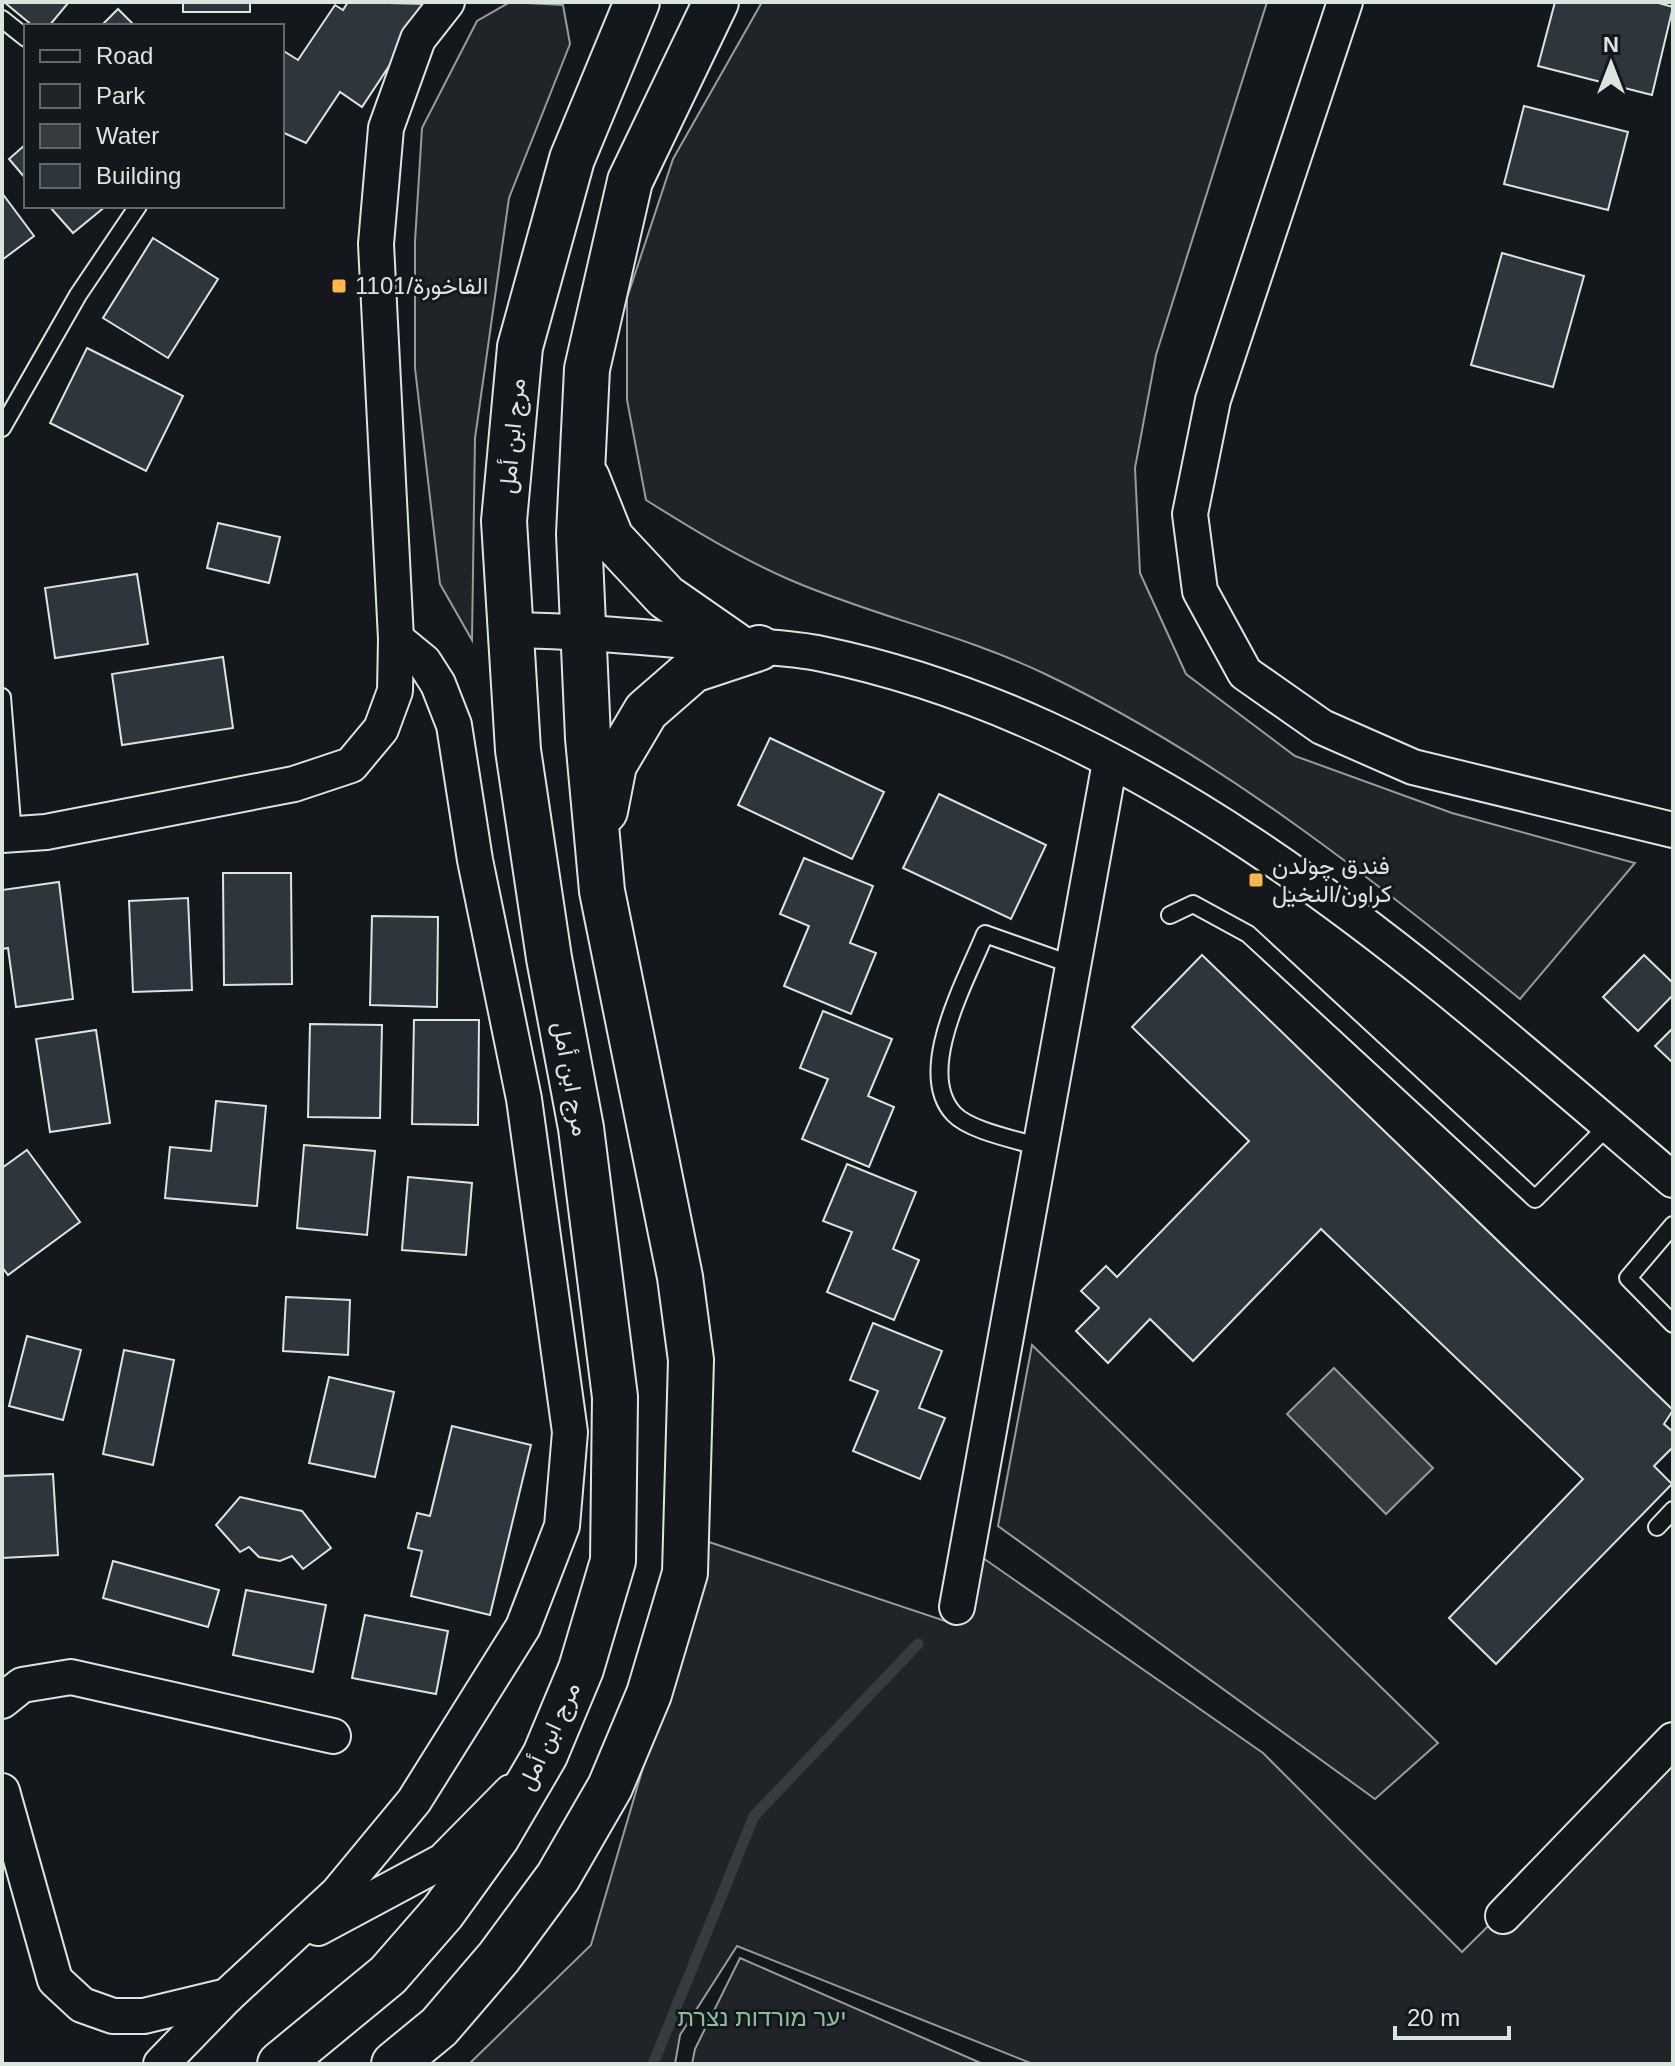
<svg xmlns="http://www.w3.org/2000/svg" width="1675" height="2066" font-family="Arial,Vazirmatn,'Noto Sans Hebrew',sans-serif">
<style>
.green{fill:#202428;stroke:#939e99;stroke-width:2}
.water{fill:#363b3e;stroke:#939e99;stroke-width:2}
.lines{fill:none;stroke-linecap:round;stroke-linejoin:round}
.stream{stroke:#363b3e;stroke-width:11}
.building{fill:#2c363c;stroke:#d8e6dc;stroke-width:2}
.lane-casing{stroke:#d8e6dc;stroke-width:20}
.street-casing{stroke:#d8e6dc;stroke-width:38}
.secondary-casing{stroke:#d8e6dc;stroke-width:48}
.lane{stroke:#14181c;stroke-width:16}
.street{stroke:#14181c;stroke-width:34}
.secondary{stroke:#14181c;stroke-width:44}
.poi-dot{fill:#ffb74d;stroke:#14181c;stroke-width:3}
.labels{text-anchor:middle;stroke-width:6;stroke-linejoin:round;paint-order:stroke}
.poi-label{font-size:24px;fill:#d8e6dc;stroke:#14181c;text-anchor:start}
.street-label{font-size:24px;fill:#d8e6dc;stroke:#14181c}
.park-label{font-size:24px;fill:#8ac095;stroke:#14181c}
</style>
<rect width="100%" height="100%" fill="#14181c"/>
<g class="green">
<path d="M510,2L563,5L570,44L509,198L475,438L472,640L440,584L415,368V241L422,128L477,21Z"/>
<path d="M762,2H1267L1156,355L1135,468L1140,573L1186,674L1295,756L1452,813L1635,863L1520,999C1371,878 1218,756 1043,673C961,634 870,615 788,579C738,557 692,529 646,500L627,400V298L673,159Z"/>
<path d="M1032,1345L1438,1743L1375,1799L998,1526Z"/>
<path d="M709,1542L951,1623L973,1551L1263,1753L1462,1952L1673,1743V2064H1033L737,1946L680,2035L675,2064H469L591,1945Z"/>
<path d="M740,1958L983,2064H692L695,2049Z"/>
</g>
<path class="water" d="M1334,1368L1433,1468L1386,1514L1287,1414Z"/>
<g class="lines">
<path class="stream" d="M653,2064L754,1816L918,1644"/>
</g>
<g class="building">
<path d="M4,2H69L49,26H33Z"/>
<rect x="183" y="2" width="67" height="10"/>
<path d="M348,2L430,4L362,107L340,92L306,143L282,132V50L298,60L335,5L343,10Z"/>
<path d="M1555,2H1655L1673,7L1652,95L1538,66Z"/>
<path d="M118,9L135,26H101Z"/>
<path d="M1524,106L1628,132L1608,210L1504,184Z"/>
<path d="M26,144V179L9,159Z"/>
<path d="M2,193L34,236L2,260Z"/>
<path d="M49,206H106L73,233Z"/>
<path d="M153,238L218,279L168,358L103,318Z"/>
<path d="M1502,253L1584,276L1553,387L1471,365Z"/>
<path d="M87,348L183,396L146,471L50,423Z"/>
<path d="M218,523L280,537L269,583L207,568Z"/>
<path d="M137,574L148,644L55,658L45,588Z"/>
<path d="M223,657L233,728L122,745L112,674Z"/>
<path d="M770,738L884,792L852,859L738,805Z"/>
<path d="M939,794L1046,845L1011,919L903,868Z"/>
<path d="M804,858L873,886L850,943L876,953L851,1014L784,986L809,926L780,914Z"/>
<path d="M223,873H291L292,984L224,985Z"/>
<path d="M59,882L73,999L16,1007L8,948L2,949V890Z"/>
<path d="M188,898L192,990L133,992L129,901Z"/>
<path d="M372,916L438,917L437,1007L370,1005Z"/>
<path d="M1202,955L1673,1410L1664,1424L1673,1432V1447L1654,1466L1672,1484L1496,1664L1449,1618L1583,1479L1321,1229L1193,1361L1150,1319L1108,1363L1076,1331L1099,1308L1081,1291L1106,1266L1117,1277L1249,1141L1132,1027Z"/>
<path d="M1644,955L1673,983V995L1638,1031L1603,997Z"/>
<path d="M823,1011L892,1039L868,1096L894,1107L869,1167L802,1139L828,1079L800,1068Z"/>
<path d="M414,1020H479L478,1125L412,1124Z"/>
<path d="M310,1024L382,1025L380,1118L308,1117Z"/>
<path d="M1673,1028V1063L1655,1046Z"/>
<path d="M96,1030L110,1123L50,1132L36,1039Z"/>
<path d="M216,1101L266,1106L257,1206L165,1198L170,1147L211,1151Z"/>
<path d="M304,1145L375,1151L367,1235L297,1228Z"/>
<path d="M27,1150L80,1222L8,1275L2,1267V1168Z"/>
<path d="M847,1164L916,1192L893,1249L919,1260L894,1320L827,1292L852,1232L823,1221Z"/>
<path d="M408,1177L472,1183L466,1255L402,1250Z"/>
<path d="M286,1297L350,1300L348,1355L283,1351Z"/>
<path d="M873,1323L942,1351L919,1408L945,1418L920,1479L853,1451L878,1391L850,1380Z"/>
<path d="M27,1336L81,1350L63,1420L9,1406Z"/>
<path d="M124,1350L174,1360L153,1465L103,1454Z"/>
<path d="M329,1377L394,1392L375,1477L309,1463Z"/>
<path d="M452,1426L531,1445L490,1615L411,1596L422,1551L408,1548L417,1513L430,1516Z"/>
<path d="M53,1474L58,1555L2,1558V1476Z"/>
<path d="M240,1497L302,1511L331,1548L303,1569L292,1556L280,1561L259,1557L249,1547L240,1552L216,1525Z"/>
<path d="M113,1561L219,1590L208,1627L103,1598Z"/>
<path d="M246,1590L326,1605L313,1672L233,1655Z"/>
<path d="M365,1615L448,1631L436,1694L352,1678Z"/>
</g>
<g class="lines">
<g class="lane-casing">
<g id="lane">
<path d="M2,19L26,38"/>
<path d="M2,428L78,295L138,206"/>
<path d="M2,697L13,835"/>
<path d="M1170,915L1193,904L1248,934L1535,1199L1609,1125"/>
<path d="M1040,1147C1018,1140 970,1131 954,1114C914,1072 967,979 985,934L1073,965"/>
<path d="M1673,1225L1628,1278L1673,1324"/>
<path d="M1657,1527L1673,1510"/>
</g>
</g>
<g class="street-casing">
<g id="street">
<path d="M1345,2L1213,400L1190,514L1200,591L1245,673L1322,727L1413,767L1673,830"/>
<path d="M511,630C582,631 652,638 723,644C755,647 790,647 822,654C1157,724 1421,965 1673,1180"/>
<path d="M2,835L46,832L294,784L351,765L381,729L395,691L396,639L376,244L386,128L418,39L447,2"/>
<path d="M957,1607L1110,762"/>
<path d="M2,1701L22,1685L71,1677L333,1736"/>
<path d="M2,1791L55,1980L82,2005L113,2016H144L227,1996L337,1894L414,1801L523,1627L562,1526L570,1432L524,1099L475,860L454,725L438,684L424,662L396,639"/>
<path d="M1503,1916L1673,1740"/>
<path d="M318,1928L443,1861L511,1792"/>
<path d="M161,2064L227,1996"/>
</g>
</g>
<g class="secondary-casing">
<g id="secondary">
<path d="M587,478L611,538L666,597L735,645"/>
<path d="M605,811L614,765L646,711L693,670L759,648"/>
<path d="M280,2064L388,1975L443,1912L497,1837L545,1755L581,1669L613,1561L615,1397L581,1128L549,958L518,750L504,521L520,347L572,159L637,2"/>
<path d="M394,2064L439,2027L499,1957L558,1877L610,1787L649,1694L685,1573L691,1360L680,1277L602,891L588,738L579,534L587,369L630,181L716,2"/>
</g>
</g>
<use href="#lane" class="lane"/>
<use href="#street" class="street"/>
<use href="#secondary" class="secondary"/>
</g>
<g class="poi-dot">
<rect x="331" y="278" width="16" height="16" rx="4"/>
<rect x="1248" y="872" width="16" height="16" rx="4"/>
</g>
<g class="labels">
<g class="poi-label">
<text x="355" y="294">الفاخورة/1101</text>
<text x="1272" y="874">فندق چولدن<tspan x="1272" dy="28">كراون/النخيل</tspan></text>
</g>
<g class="street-label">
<text transform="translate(512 436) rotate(-85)" y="8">مرج ابن أمل</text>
<text transform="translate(571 1079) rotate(80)" y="8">مرج ابن أمل</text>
<text transform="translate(549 1736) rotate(-65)" y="8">مرج ابن أمل</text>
</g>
<g class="park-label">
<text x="762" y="2026">יער מורדות נצרת</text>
</g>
</g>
<rect width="1675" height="2066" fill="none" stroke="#d8e6dc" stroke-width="8"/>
<rect x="24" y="24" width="260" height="184" fill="#14181c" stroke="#626a69" stroke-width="2"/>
<rect x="40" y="50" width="40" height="12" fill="#14181c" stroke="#626a69" stroke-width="2"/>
<text x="96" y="64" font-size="24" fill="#d8e6dc">Road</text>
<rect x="40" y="84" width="40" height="24" fill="#202428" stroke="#626a69" stroke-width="2"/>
<text x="96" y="104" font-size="24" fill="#d8e6dc">Park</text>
<rect x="40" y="124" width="40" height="24" fill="#363b3e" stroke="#626a69" stroke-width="2"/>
<text x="96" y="144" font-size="24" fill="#d8e6dc">Water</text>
<rect x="40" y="164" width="40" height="24" fill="#2c363c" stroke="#626a69" stroke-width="2"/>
<text x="96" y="184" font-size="24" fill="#d8e6dc">Building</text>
<g transform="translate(1611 64)" stroke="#14181c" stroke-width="6" paint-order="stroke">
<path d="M0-6L14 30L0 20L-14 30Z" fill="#d8e6dc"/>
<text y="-12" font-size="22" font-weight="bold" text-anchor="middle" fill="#d8e6dc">N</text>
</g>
<path d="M1395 2026v12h114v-12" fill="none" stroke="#d8e6dc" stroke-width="4"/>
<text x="1407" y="2026" font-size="24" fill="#d8e6dc" stroke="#14181c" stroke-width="6" paint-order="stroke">20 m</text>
</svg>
